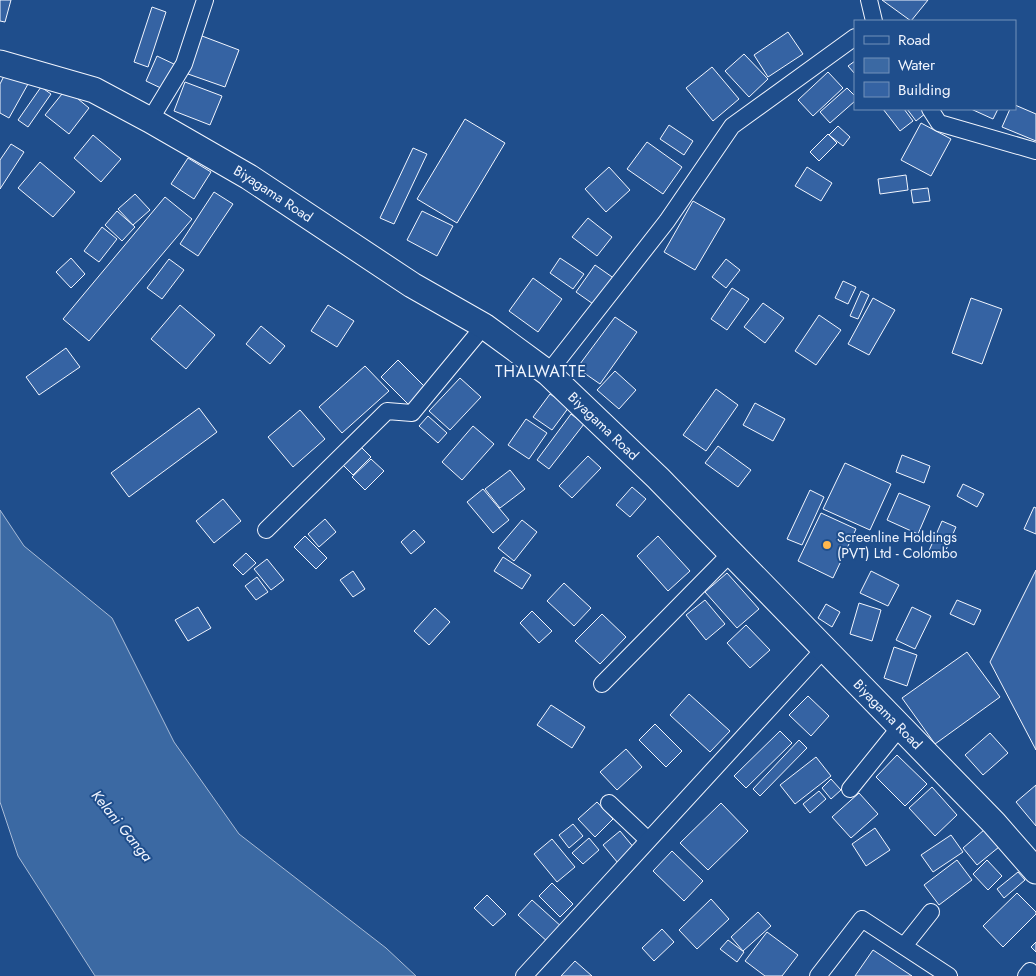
<svg xmlns="http://www.w3.org/2000/svg" width="1036" height="976" font-family="Jost,sans-serif">
<style>
.water{fill:#3b69a3;stroke:#a8bbd7}
.building{fill:#3563a3;stroke:#f2f6ff}
.lines{fill:none;stroke-linecap:round;stroke-linejoin:round}
.street-casing{stroke:#f2f6ff;stroke-width:18}
.primary-casing{stroke:#f2f6ff;stroke-width:27}
.street{stroke:#1f4e8c;stroke-width:16}
.primary{stroke:#1f4e8c;stroke-width:25}
.poi-dot{fill:#ffb74d;stroke:#1f4e8c;stroke-width:2}
.labels{text-anchor:middle;stroke-width:4;stroke-linejoin:round;paint-order:stroke}
.street-label{font-size:14px;fill:#f2f6ff;stroke:#1f4e8c}
.poi-label{font-size:14px;fill:#f2f6ff;stroke:#1f4e8c;text-anchor:start}
.water-label{font-size:15px;font-style:italic;fill:#f2f6ff;stroke:#1f4e8c}
.quarter-label{font-size:16px;letter-spacing:1px;fill:#f2f6ff;stroke:#1f4e8c}
</style>
<rect width="100%" height="100%" fill="#1f4e8c"/>
<path class="water" d="M0,510L24,546L112,618L174,742L239,834L386,948L416,976H95L18,856L0,802Z"/>
<g class="building">
<path d="M0,0H11L5,22L0,21Z"/>
<path d="M882,0H928L911,21Z"/>
<path d="M152,7L166,12L148,67L134,62Z"/>
<path d="M788,32L803,54L768,77L754,55Z"/>
<path d="M202,36L239,50L225,87L188,74Z"/>
<path d="M744,54L768,79L749,97L725,71Z"/>
<path d="M157,56L176,65L165,90L146,81Z"/>
<path d="M855,61V74L848,66Z"/>
<path d="M712,67L739,99L713,121L686,88Z"/>
<path d="M6,72L28,84L9,118L0,113V84Z"/>
<path d="M828,72L843,88L813,116L798,100Z"/>
<path d="M185,82L222,96L210,125L174,111Z"/>
<path d="M41,87L51,94L28,127L18,120Z"/>
<path d="M847,88L855,96V101L830,123L820,112Z"/>
<path d="M66,89L89,108L69,134L45,115Z"/>
<path d="M1015,105L1036,114V141L1002,127L1010,109H1015Z"/>
<path d="M883,109H904L913,121L900,131Z"/>
<path d="M907,109H923L926,113L916,121Z"/>
<path d="M971,109H998L993,119Z"/>
<path d="M465,119L505,143L457,223L417,199Z"/>
<path d="M921,123L951,139L931,176L901,160Z"/>
<path d="M669,125L693,141L684,155L660,139Z"/>
<path d="M838,126L850,137L843,146L829,135Z"/>
<path d="M828,134L837,143L819,161L810,152Z"/>
<path d="M93,135L121,159L101,182L74,158Z"/>
<path d="M647,142L682,167L663,194L627,169Z"/>
<path d="M11,144L24,152L0,189V160Z"/>
<path d="M413,148L427,154L394,224L380,218Z"/>
<path d="M188,158L211,172L194,199L171,184Z"/>
<path d="M40,162L75,192L53,217L18,188Z"/>
<path d="M609,167L630,190L606,212L585,189Z"/>
<path d="M807,167L832,183L821,201L795,186Z"/>
<path d="M906,175L908,190L880,194L878,179Z"/>
<path d="M928,188L930,201L913,203L911,190Z"/>
<path d="M214,192L233,204L198,256L180,244Z"/>
<path d="M135,194L150,210L133,225L118,209Z"/>
<path d="M165,197L192,219L89,341L63,319Z"/>
<path d="M693,201L725,219L695,270L664,252Z"/>
<path d="M117,211L135,227L122,241L105,225Z"/>
<path d="M422,211L453,226L437,256L407,240Z"/>
<path d="M588,218L612,237L597,256L572,237Z"/>
<path d="M102,227L117,239L99,262L84,251Z"/>
<path d="M71,258L85,274L71,288L56,272Z"/>
<path d="M560,258L584,274L573,289L550,273Z"/>
<path d="M169,259L184,270L162,299L147,288Z"/>
<path d="M726,259L740,270L726,288L712,277Z"/>
<path d="M595,265L615,279L596,306L576,292Z"/>
<path d="M533,278L562,299L538,332L509,311Z"/>
<path d="M843,281L856,287L848,304L835,298Z"/>
<path d="M732,288L749,299L727,330L711,319Z"/>
<path d="M861,291L869,295L858,319L850,316Z"/>
<path d="M873,298L895,310L869,355L848,344Z"/>
<path d="M971,298L1002,309L982,364L952,353Z"/>
<path d="M763,303L784,318L765,343L744,327Z"/>
<path d="M180,305L215,335L186,369L151,339Z"/>
<path d="M328,305L354,321L337,347L311,331Z"/>
<path d="M819,315L841,330L816,365L795,351Z"/>
<path d="M615,317L637,332L600,384L577,368Z"/>
<path d="M261,326L285,346L270,364L246,344Z"/>
<path d="M66,348L80,367L39,395L26,377Z"/>
<path d="M398,360L427,389L410,406L381,377Z"/>
<path d="M365,366L389,391L342,433L319,407Z"/>
<path d="M615,371L636,390L619,409L597,390Z"/>
<path d="M460,378L481,397L450,430L429,411Z"/>
<path d="M716,389L738,405L706,451L683,435Z"/>
<path d="M550,394L569,407L552,430L533,417Z"/>
<path d="M755,403L785,419L773,441L743,425Z"/>
<path d="M199,408L217,432L129,497L111,473Z"/>
<path d="M300,410L325,439L293,467L268,437Z"/>
<path d="M571,414L584,424L549,469L537,460Z"/>
<path d="M428,416L447,433L438,443L419,426Z"/>
<path d="M526,419L547,433L529,459L508,445Z"/>
<path d="M473,426L494,444L462,480L442,462Z"/>
<path d="M359,445L371,457L353,475L341,463Z"/>
<path d="M718,446L751,470L738,487L705,463Z"/>
<path d="M902,455L930,466L924,483L896,472Z"/>
<path d="M588,456L601,468L572,498L559,486Z"/>
<path d="M371,459L384,471L365,490L352,477Z"/>
<path d="M845,463L891,484L870,530L823,509Z"/>
<path d="M510,470L525,489L500,508L485,489Z"/>
<path d="M963,484L984,494L977,507L957,496Z"/>
<path d="M632,487L646,499L630,517L616,505Z"/>
<path d="M483,489L509,520L493,533L467,502Z"/>
<path d="M810,490L824,497L802,545L787,539Z"/>
<path d="M899,493L930,506L918,534L887,520Z"/>
<path d="M223,499L241,521L214,543L196,521Z"/>
<path d="M1034,507L1036,508V534L1024,529Z"/>
<path d="M821,513L856,529L833,578L798,561Z"/>
<path d="M325,519L336,532L319,547L308,534Z"/>
<path d="M522,520L537,532L514,561L498,548Z"/>
<path d="M942,521L956,527L942,559L928,553Z"/>
<path d="M414,530L425,542L411,554L401,542Z"/>
<path d="M305,536L327,558L316,569L294,547Z"/>
<path d="M658,536L690,571L668,591L637,556Z"/>
<path d="M246,553L256,563L243,575L233,565Z"/>
<path d="M503,557L531,575L522,589L494,571Z"/>
<path d="M267,559L284,580L271,590L254,569Z"/>
<path d="M1036,570V750L990,662Z"/>
<path d="M353,571L365,589L353,597L340,580Z"/>
<path d="M871,571L899,585L888,606L860,593Z"/>
<path d="M727,573L759,609L737,628L705,592Z"/>
<path d="M257,577L268,592L256,600L245,586Z"/>
<path d="M564,583L591,608L574,626L547,601Z"/>
<path d="M705,600L725,624L706,640L686,615Z"/>
<path d="M957,600L981,610L974,625L950,614Z"/>
<path d="M859,603L881,610L872,641L850,634Z"/>
<path d="M826,604L840,612L832,627L818,618Z"/>
<path d="M198,607L211,628L188,641L175,620Z"/>
<path d="M912,607L931,616L915,649L896,640Z"/>
<path d="M435,608L450,622L429,645L414,631Z"/>
<path d="M532,611L552,631L539,643L520,623Z"/>
<path d="M602,614L626,637L600,664L575,641Z"/>
<path d="M746,625L770,650L750,668L727,643Z"/>
<path d="M894,647L917,655L907,686L884,678Z"/>
<path d="M967,652L1000,697L935,744L902,698Z"/>
<path d="M689,694L730,731L710,752L670,715Z"/>
<path d="M808,696L829,716L811,736L789,715Z"/>
<path d="M551,705L585,727L572,748L537,725Z"/>
<path d="M655,724L682,751L666,767L639,740Z"/>
<path d="M780,731L792,743L746,788L734,776Z"/>
<path d="M990,733L1008,753L983,775L965,755Z"/>
<path d="M799,740L807,748L760,796L753,789Z"/>
<path d="M626,749L642,767L617,790L600,772Z"/>
<path d="M897,755L927,784L905,806L876,777Z"/>
<path d="M816,757L831,776L795,804L780,785Z"/>
<path d="M831,779L841,790L831,799L822,788Z"/>
<path d="M1036,785V826L1016,802Z"/>
<path d="M932,787L957,815L935,836L909,808Z"/>
<path d="M819,791L826,799L810,813L803,804Z"/>
<path d="M859,793L878,814L851,838L832,817Z"/>
<path d="M597,802L613,819L595,837L578,819Z"/>
<path d="M721,803L748,831L708,870L680,843Z"/>
<path d="M573,824L583,836L569,848L559,835Z"/>
<path d="M875,828L890,850L866,866L852,844Z"/>
<path d="M984,830L999,847L977,865L963,848Z"/>
<path d="M620,831L635,849L618,863L603,845Z"/>
<path d="M951,835L963,852L933,872L921,855Z"/>
<path d="M589,838L599,850L583,864L572,853Z"/>
<path d="M552,839L575,867L557,882L534,854Z"/>
<path d="M672,851L703,881L684,901L653,871Z"/>
<path d="M957,860L972,880L939,905L924,885Z"/>
<path d="M987,860L1002,876L988,890L973,874Z"/>
<path d="M1018,872L1025,880L1004,898L997,889Z"/>
<path d="M552,883L573,904L560,917L539,896Z"/>
<path d="M1017,893L1036,912V914L1003,947L983,926Z"/>
<path d="M487,895L506,914L493,926L474,908Z"/>
<path d="M711,899L729,919L697,949L679,930Z"/>
<path d="M532,900L563,928L549,943L518,915Z"/>
<path d="M758,912L771,926L743,951L731,937Z"/>
<path d="M662,929L674,942L654,961L642,948Z"/>
<path d="M767,932L798,955L782,976H765L745,961Z"/>
<path d="M728,940L744,952L737,962L720,949Z"/>
<path d="M1036,942V952L1031,947Z"/>
<path d="M873,950L912,976H855Z"/>
<path d="M575,961L592,976H561Z"/>
</g>
<g class="lines">
<g class="street-casing">
<g id="street">
<path d="M869,0L874,21"/>
<path d="M930,109L939,123L1036,151"/>
<path d="M150,120L184,64L205,0"/>
<path d="M548,373L667,221L732,126L855,37"/>
<path d="M266,530L387,411L412,413L484,326"/>
<path d="M602,684L731,553"/>
<path d="M850,789L900,727"/>
<path d="M609,803L648,840"/>
<path d="M904,946L931,912"/>
<path d="M524,976L824,649"/>
<path d="M818,976L862,919L949,976"/>
<path d="M1026,976L1030,971"/>
</g>
</g>
<g class="primary-casing">
<g id="primary">
<path id="s1" d="M0,63L94,90L150,120L249,177L412,285L484,326L548,373L658,478L994,823L1036,871"/>
</g>
</g>
<use href="#street" class="street"/>
<use href="#primary" class="primary"/>
</g>
<circle class="poi-dot" cx="827" cy="545" r="5"/>
<g class="labels">
<g class="street-label">
<text dy="5" stroke="none"><textPath href="#s1" startOffset="305">Biyagama Road</textPath></text>
<text dy="5" stroke="none"><textPath href="#s1" startOffset="710">Biyagama Road</textPath></text>
<text dy="5" stroke="none"><textPath href="#s1" startOffset="1115">Biyagama Road</textPath></text>
</g>
<g class="poi-label">
<text x="837" y="542">Screenline Holdings<tspan x="837" dy="16">(PVT) Ltd - Colombo</tspan></text>
</g>
<g class="water-label">
<text transform="translate(122 826) rotate(51)" y="5">Kelani Ganga</text>
</g>
<g class="quarter-label">
<text x="541" y="377">THALWATTE</text>
</g>
</g>
<rect x="854" y="20" width="162" height="90" fill="#1f4e8c" stroke="#7391ba"/>
<rect x="864" y="36" width="25" height="8" fill="#1f4e8c" stroke="#7391ba"/>
<text x="898" y="45" font-size="15" fill="#f2f6ff">Road</text>
<rect x="864" y="58" width="25" height="15" fill="#3b69a3" stroke="#7391ba"/>
<text x="898" y="70" font-size="15" fill="#f2f6ff">Water</text>
<rect x="864" y="82" width="25" height="15" fill="#3563a3" stroke="#7391ba"/>
<text x="898" y="95" font-size="15" fill="#f2f6ff">Building</text>
</svg>
